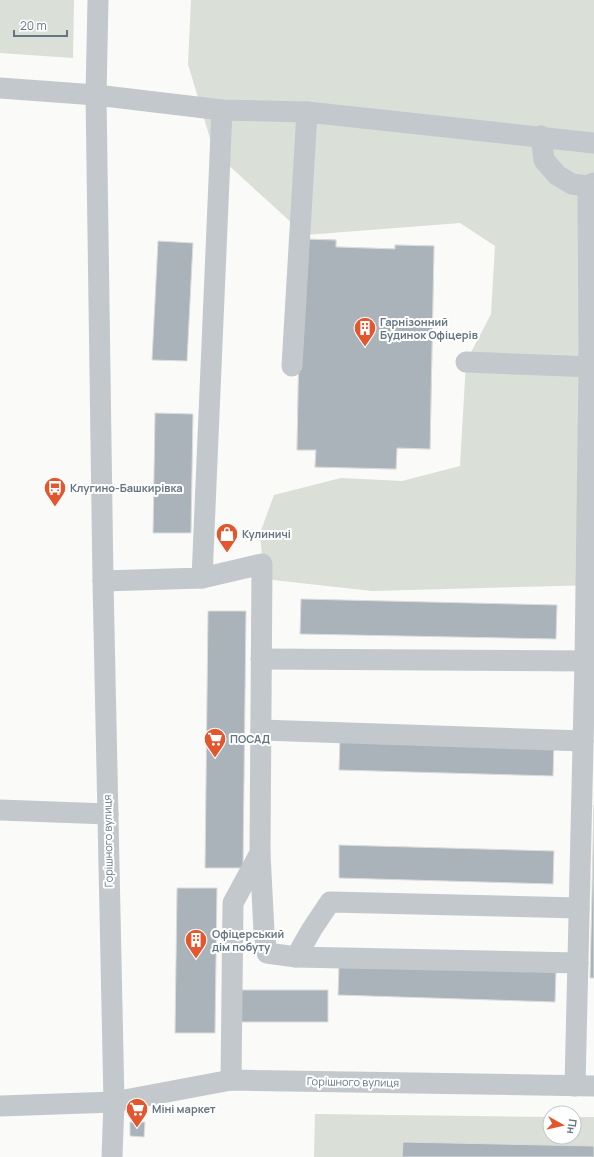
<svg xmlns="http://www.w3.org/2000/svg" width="594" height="1157" font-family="Manrope,sans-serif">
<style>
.green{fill:#dadfd7}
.building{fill:#aab3b9;stroke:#dcdcda;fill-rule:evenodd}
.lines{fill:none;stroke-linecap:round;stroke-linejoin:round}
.minor{stroke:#c3c8cc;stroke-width:21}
.labels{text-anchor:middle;stroke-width:4;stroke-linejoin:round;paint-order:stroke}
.poi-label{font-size:11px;font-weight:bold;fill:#657683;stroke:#fff;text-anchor:start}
.street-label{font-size:11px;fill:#657683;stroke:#fff}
</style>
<rect width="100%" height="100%" fill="#fafaf8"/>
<g class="green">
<path d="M0,0H74L73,58L0,53Z"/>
<path d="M191,0H594V585L372,591L264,579L260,533L274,495L341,478L402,481L460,466L466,362L491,314L495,246L460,223L305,235L214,152L188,64Z"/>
<path d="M315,1114L550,1117V1137H574V1117H594V1157H314Z"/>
</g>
<g class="building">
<path d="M301,239L336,240V247L395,249V245L434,246L430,449L397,448L396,469L315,467L316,450H297ZM334,333L397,334L396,397L333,396Z"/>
<path d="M301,239L336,240V247L395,249V245L434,246L430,449L397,448L396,469L315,467L316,450H297Z"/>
<path d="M158,241L193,243L187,361L152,360Z"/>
<path d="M155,413L193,414L191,533H153Z"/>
<path d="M301,599L557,605L556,639L300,634Z"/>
<path d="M208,611H246L243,868H205Z"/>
<path d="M340,737L554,743L553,776L339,770Z"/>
<path d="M594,805V978H590Z"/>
<path d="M339,845L554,851L553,884L339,878Z"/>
<path d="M177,888H217L215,1033H175Z"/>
<path d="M339,965L556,972L555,1002L338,995Z"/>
<rect x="237" y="990" width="91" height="32"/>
<path d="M130,1122H145L144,1137L130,1136Z"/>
<path d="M403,1142L594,1146V1157H402Z"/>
</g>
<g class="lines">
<g class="minor">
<path d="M98,0L96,95L103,581L114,1102L112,1157"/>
<path d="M0,88L96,95L222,110L307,112L594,143"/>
<path d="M541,136L544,160L557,175L572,184L588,186L594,183"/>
<path d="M466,362L594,367"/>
<path d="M292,366L307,112"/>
<path d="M202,578L262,564L260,853L233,903L231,1080"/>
<path d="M103,581L202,578L222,110"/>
<path d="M261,659L594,661"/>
<path d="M261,730L583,741"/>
<path d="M0,810L108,814"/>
<path d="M260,853L264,932L267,953L296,957L578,963"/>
<path d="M296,957L312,929L330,902L579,908"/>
<path d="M575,1086L585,661L589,367L588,186"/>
<path d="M0,1106L114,1102L231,1080L594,1086"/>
</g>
</g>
<defs>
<g id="building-pin" transform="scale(1.15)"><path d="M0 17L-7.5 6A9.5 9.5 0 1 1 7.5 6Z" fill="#e4572e" stroke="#fff"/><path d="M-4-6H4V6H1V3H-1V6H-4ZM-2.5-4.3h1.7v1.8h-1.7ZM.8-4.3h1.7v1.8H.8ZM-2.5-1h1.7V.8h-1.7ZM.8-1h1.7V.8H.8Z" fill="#fff"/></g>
<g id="bus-pin" transform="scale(1.15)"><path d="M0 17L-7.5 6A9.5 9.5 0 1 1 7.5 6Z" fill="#e4572e" stroke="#fff"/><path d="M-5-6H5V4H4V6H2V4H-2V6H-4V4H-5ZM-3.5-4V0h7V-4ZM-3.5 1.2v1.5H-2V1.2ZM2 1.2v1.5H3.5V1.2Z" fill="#fff"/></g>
<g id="shop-pin" transform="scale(1.15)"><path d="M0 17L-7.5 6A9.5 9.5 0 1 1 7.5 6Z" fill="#e4572e" stroke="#fff"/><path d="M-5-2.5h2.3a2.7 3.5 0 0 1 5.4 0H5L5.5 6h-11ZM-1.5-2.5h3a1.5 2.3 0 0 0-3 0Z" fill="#fff"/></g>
<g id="supermarket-pin" transform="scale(1.15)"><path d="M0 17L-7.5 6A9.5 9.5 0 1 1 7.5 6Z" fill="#e4572e" stroke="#fff"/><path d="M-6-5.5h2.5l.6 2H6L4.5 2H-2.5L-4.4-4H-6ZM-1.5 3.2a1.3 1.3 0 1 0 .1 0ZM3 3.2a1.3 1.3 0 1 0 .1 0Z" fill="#fff"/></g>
</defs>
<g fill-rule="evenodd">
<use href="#building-pin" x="365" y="328"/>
<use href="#bus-pin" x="55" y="488"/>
<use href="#shop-pin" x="227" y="534"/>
<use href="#supermarket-pin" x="215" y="739"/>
<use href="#building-pin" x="196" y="940"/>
<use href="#supermarket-pin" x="137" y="1109"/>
</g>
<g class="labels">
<g class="poi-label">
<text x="380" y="326">Гарнізонний<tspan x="380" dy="13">Будинок Офіцерів</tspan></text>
<text x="70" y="492">Клугино-Башкирівка</text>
<text x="242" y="538">Кулиничі</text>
<text x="230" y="743">ПОСАД</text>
<text x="212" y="938">Офіцерський<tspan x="212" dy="13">дім побуту</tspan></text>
<text x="152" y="1113">Міні маркет</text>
</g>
<g class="street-label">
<text transform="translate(108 841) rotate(-91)" y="4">Горішного вулиця</text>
<text transform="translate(353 1082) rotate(1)" y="4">Горішного вулиця</text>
</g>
</g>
<g transform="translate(562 1125) rotate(98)"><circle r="19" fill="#ffffff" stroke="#c1c8cd"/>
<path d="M0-3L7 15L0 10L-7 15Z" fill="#e4572e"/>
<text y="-6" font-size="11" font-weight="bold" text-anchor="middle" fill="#657683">Пн</text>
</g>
<path d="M14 30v6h53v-6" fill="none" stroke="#657683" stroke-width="2"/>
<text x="20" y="30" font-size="12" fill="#657683" stroke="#ffffff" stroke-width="3" paint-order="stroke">20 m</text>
</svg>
